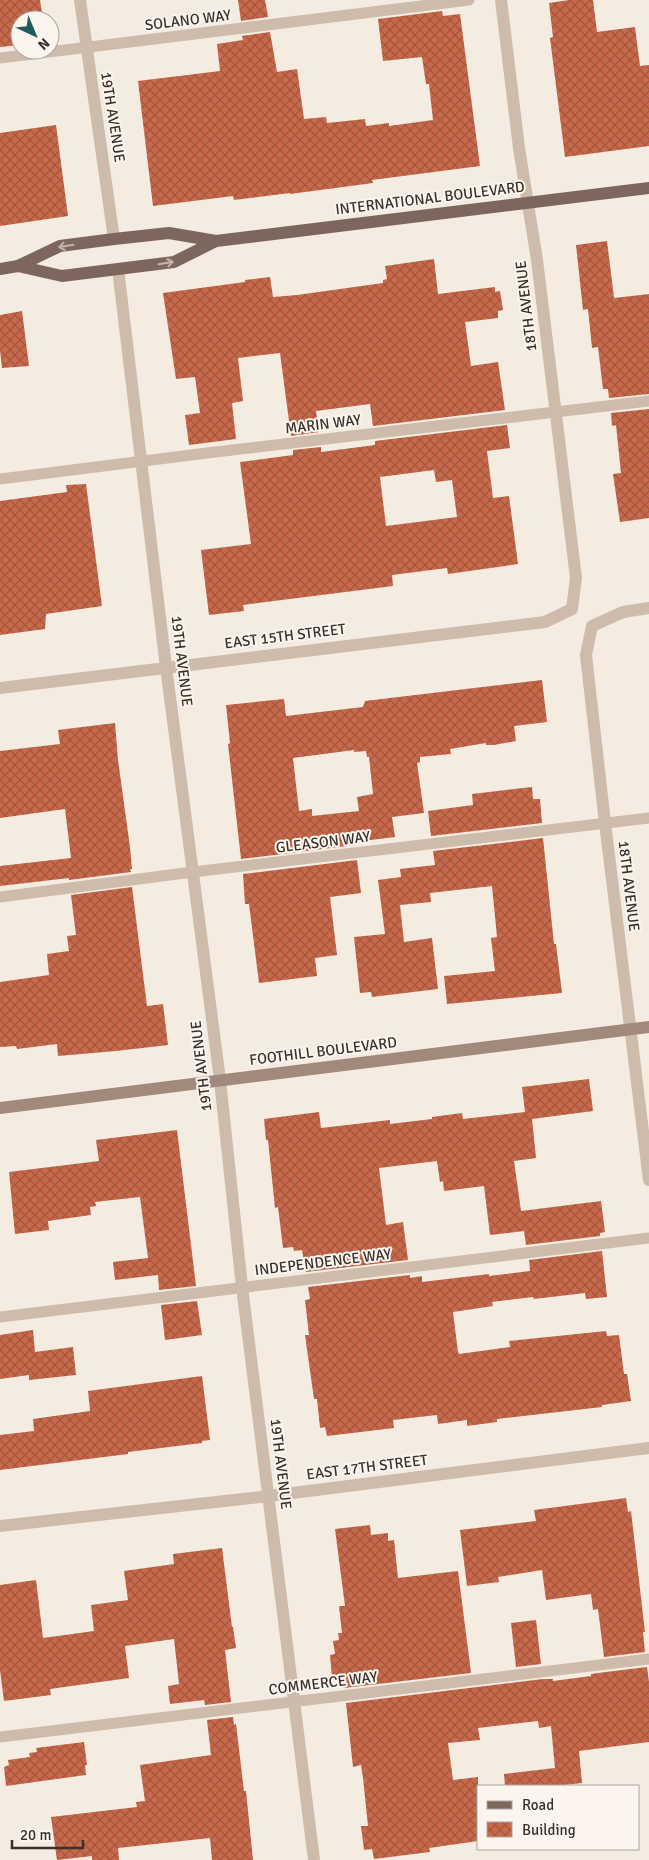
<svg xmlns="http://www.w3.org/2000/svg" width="649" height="1860" font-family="Signika,sans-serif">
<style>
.building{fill:url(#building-cross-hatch);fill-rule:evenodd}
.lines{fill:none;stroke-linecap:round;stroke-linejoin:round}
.service{stroke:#cdbbac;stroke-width:11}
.minor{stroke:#cdbbac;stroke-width:12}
.secondary{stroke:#a18a7d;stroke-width:12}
.primary{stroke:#7d675c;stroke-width:12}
.oneway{stroke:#c2b5ac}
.labels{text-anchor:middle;stroke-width:4;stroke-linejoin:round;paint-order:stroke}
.street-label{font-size:15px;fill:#3b302b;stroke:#fbf5ee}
</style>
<defs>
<pattern id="building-cross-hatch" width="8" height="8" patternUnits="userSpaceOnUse" patternTransform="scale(1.25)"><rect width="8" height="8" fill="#c8694b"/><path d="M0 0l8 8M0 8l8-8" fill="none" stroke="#a4573f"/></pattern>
</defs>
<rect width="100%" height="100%" fill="#f4ebe1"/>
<g class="building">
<path d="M0,0H40L43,20H20V45L0,47Z"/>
<path d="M238,0H265L268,17L241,21Z"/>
<path d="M569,0H593L597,32L635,27L640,66L649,65V146L565,157L550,38L553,37L549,3Z"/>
<path d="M442,11L443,16L460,14L480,166L372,180L373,183L290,194V193L234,200L233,196L153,206L138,81L220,71L217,44L243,40L242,36L270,32L277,72L297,69L304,119L326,117L327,123L365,119L366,126L389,123V126L433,120L429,84H426L422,57L383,61L378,19Z"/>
<path d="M56,125L68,216L0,226V133Z"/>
<path d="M607,241L614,298L649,294V394L609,398L608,389H603L598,347L592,348L588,309L583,310L576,245Z"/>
<path d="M434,259L438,294L495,287V292L500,291L503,310L498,311V318L465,322L471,366L498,362L505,410L373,426L370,404L316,411L319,432L291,436L280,353L238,358L243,401L232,403L236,439L189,445L185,415L200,413L195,377L176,379L163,293L245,282V280L270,277L273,297L297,295L383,283V280L387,279L385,266Z"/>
<path d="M22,311L29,366L2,368L0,350V315Z"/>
<path d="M649,409V518L620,522L613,474L621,473L616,425L612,426L611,413Z"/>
<path d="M507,425L510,448L487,451L493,498L509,496L518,564L448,574L447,568L392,575L393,586L243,605L244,611L209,615L201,550L251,544L240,462L293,455V450L321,447V452L375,445V441ZM434,470L436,482L452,480L457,517L386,526L380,477Z"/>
<path d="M86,484L102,606L46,614L45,629L0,635V501L67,492L66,485Z"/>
<path d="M542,680L547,722L514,726L516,741L494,745H486V743L450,749L451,754L420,757V762L417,763L424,813L392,817L395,837L355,842V845L241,859L228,744L230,743L226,705L284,699L286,716L363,707L365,701ZM354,750V752L366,751L367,757H369L373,794L357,797L359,811L312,816V809L299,811L293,758Z"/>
<path d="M115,723L118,760L130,847L132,869H130L131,872L69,880V878L0,886V866L71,858L65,809L0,818V751L60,744L58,730Z"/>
<path d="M532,787L533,799H540L542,823L431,836L428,811L473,805L472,794Z"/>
<path d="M543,838L554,944H556L562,993L447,1004L444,976L495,971L491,938L497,937L492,886L430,893L431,902L400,905L404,942L432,938L438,989L372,997L371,992L360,993L354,937L385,934L378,880L401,877L400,869L435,865L433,851Z"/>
<path d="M357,860L361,893L330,897L337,955L315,958L317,976L259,983L249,904H245L243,874Z"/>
<path d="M132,887L147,1006L163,1004L168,1045L116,1051L58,1056L57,1044L17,1049L16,1046L0,1047V982L49,975L47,954L69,951L67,936L76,935L71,895Z"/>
<path d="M589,1079L593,1111L532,1119L536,1158L514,1161L521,1211L601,1201L605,1232L600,1233V1236L526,1245L524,1231L490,1235L484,1186L444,1191L443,1181L440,1182L437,1161L379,1168L386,1225L403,1222L408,1260L306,1272L302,1250L294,1251L293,1247L283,1248L278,1207L275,1208L268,1140H266L264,1119L319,1112L321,1128L390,1120V1124L432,1119V1117L462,1113L463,1119L525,1112L522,1087Z"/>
<path d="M177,1130L196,1286L159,1290L158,1275L115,1280L113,1262L148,1258L140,1197L95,1202L96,1206L90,1207L91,1215L48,1221L49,1230L15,1234L9,1172L99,1161L96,1140Z"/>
<path d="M602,1251L607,1297L586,1299L585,1293L534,1299L533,1297L492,1302L493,1306L453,1312L458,1352L459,1354L510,1347L509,1341L606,1331L607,1336L619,1335L624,1374H627L631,1401L602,1405V1407L497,1419V1422L467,1426V1420L438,1424L437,1415L393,1420L394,1428L327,1436L325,1427L320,1428L317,1399H314L305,1335H309L305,1300L310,1299L308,1287L410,1275V1278L422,1276V1282L489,1274V1276L530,1271L529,1260Z"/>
<path d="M197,1301L202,1335L165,1340L161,1305Z"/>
<path d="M33,1330L35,1352L73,1347L76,1375L29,1380V1375L0,1379V1335Z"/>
<path d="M202,1376L210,1440L202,1441V1443L128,1452V1454L0,1470V1435L34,1431L33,1419L90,1411L88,1391Z"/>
<path d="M626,1498L628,1512L631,1511L645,1632H643L645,1652L604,1657L598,1609L593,1610L591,1594L546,1600L542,1570L498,1577L499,1582L467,1586L460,1530L536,1521L534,1510Z"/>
<path d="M370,1525L371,1535L388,1533V1541L394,1540L398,1578L458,1571L471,1673L344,1688L343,1685L339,1686L338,1676L332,1677L330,1655L335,1654L333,1641L339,1640L338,1633H342L339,1606H345L335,1529Z"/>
<path d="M222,1548L232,1627H233L236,1648L225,1650L231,1702L205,1705L204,1700L170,1704L168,1686L179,1684L174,1639L125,1646L129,1678L50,1689L51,1695L4,1701L0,1670V1585L36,1580L43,1638L94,1631L91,1605L128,1600L124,1571L174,1564L173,1554Z"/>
<path d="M536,1620L541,1664L516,1667L511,1623Z"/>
<path d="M647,1667L649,1682V1742L579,1751L582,1783L564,1785L565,1786H505L504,1774L555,1768L551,1726L539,1728L538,1721L478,1728L480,1740L448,1743L453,1780L478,1777V1841L429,1848L430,1852L374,1859L372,1849L364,1850L361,1826H368L363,1778L361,1765L353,1767L346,1703L543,1679H553V1681L591,1676V1674L606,1672Z"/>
<path d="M233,1717L234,1725L236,1724L244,1791H246L253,1860H212L210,1838L118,1848L119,1860H92V1856L57,1860L51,1817L137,1807L136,1802L145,1801L140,1765L211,1755L207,1720Z"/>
<path d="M84,1742L87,1765H85L86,1775L6,1786L4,1767L9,1765L8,1760L30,1757L29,1753L37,1752L36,1748Z"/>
</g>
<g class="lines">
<g class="service">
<path d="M0,58L469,0"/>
<path d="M0,479L207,453L649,401"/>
<path d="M0,897L193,872L649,818"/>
<path d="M0,1317L649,1238"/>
<path d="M0,1737L649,1659"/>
</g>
<g class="minor">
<path d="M80,0L114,239"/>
<path d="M118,269L166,667L220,1080L242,1287L314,1860"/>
<path d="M649,608L623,612L592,626L586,655L605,823L649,1180"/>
<path d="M0,688L545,622L572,609L576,578L537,260L519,148L501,0"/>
<path d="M0,1526L269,1496L649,1448"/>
</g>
<path class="secondary" d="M0,1108L649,1027"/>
<g class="primary">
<path d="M18,266L60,246L114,239L169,233L216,241L649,188"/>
<path d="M0,269L18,266L62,276L174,262L216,241"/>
</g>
</g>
<defs><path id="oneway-shaft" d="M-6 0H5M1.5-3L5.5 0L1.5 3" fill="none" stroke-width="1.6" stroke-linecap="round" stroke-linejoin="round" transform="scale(1.25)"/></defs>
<g class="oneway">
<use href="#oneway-shaft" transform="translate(66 246) rotate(170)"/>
<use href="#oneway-shaft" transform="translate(166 263) rotate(-9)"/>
</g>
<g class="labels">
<g class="street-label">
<text transform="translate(188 20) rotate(-7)" y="5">SOLANO WAY</text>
<text transform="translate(113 117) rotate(81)" y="5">19TH AVENUE</text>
<text transform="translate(430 198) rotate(-7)" y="5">INTERNATIONAL BOULEVARD</text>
<text transform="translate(526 306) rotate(-97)" y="5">18TH AVENUE</text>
<text transform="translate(323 424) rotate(-7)" y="5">MARIN WAY</text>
<text transform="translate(285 636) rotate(-7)" y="5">EAST 15TH STREET</text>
<text transform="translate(182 661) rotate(83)" y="5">19TH AVENUE</text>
<text transform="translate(323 842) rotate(-7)" y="5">GLEASON WAY</text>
<text transform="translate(629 886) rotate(83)" y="5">18TH AVENUE</text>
<text transform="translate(323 1051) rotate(-7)" y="5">FOOTHILL BOULEVARD</text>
<text transform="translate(201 1066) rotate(-97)" y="5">19TH AVENUE</text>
<text transform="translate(323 1262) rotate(-7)" y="5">INDEPENDENCE WAY</text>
<text transform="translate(281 1464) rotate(83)" y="5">19TH AVENUE</text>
<text transform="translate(367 1467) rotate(-7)" y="5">EAST 17TH STREET</text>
<text transform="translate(323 1683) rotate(-7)" y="5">COMMERCE WAY</text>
</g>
</g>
<rect x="477" y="1785" width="162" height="65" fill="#fbf5ee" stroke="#aea6a0"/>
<rect x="487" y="1801" width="25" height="8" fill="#7d675c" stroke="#aea6a0"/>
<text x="522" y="1810" font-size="15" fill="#3b302b">Road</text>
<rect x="487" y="1822" width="25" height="15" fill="url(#building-cross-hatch)" stroke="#aea6a0"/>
<text x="522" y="1835" font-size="15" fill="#3b302b">Building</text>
<g transform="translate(35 35) rotate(136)"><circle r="24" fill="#fbf5ee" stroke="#aea6a0"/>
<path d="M0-4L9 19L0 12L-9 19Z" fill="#1f5a5e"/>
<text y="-8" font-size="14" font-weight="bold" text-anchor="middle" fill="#3b302b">N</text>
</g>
<path d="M12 1840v8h71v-8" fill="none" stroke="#3b302b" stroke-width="2.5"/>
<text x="20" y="1840" font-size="15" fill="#3b302b" stroke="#fbf5ee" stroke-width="4" paint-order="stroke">20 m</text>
</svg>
